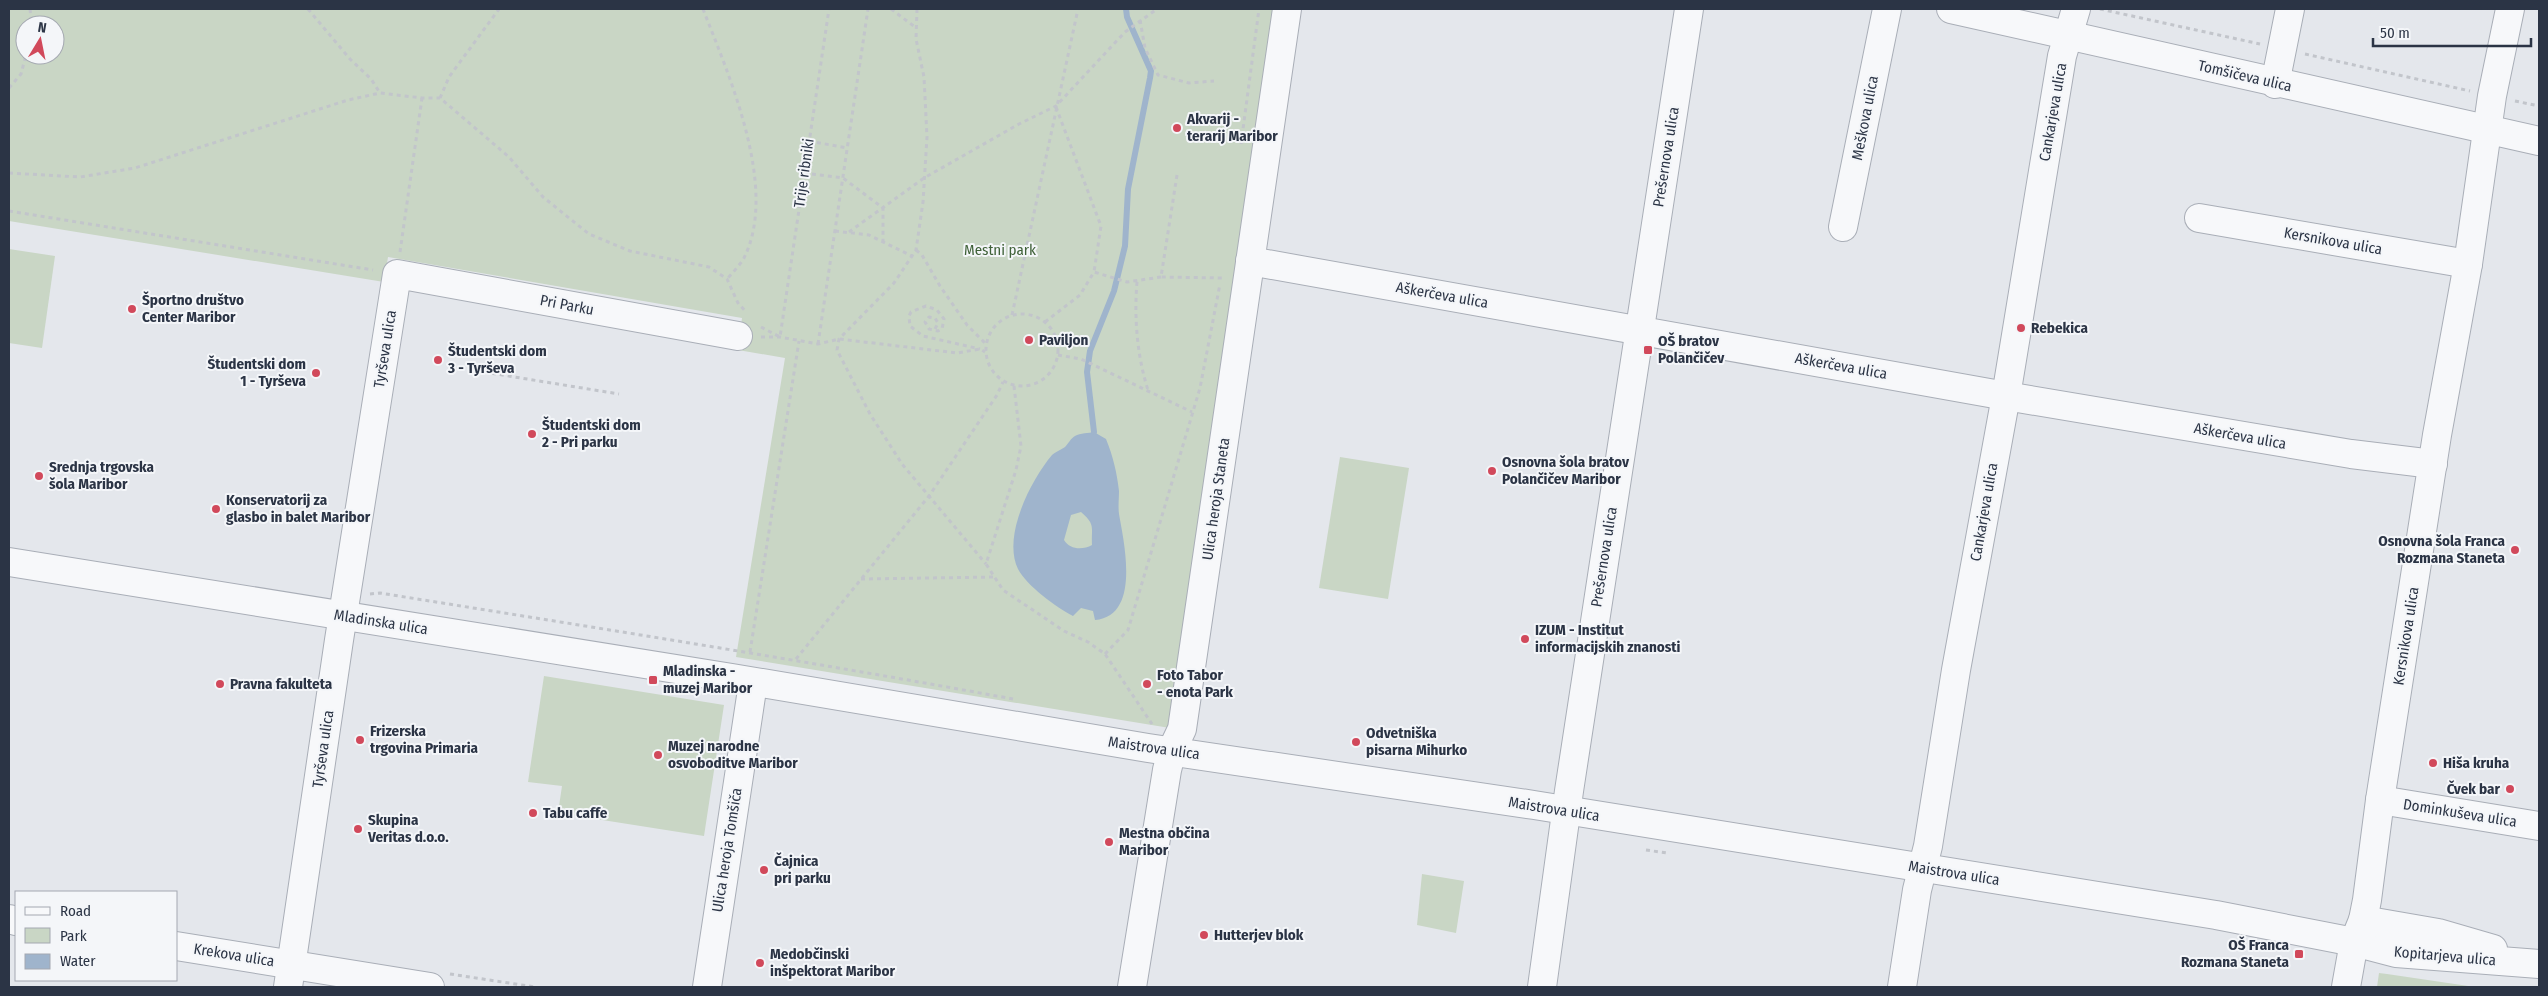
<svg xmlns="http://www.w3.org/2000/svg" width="2548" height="996" font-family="'Fira Sans Condensed',sans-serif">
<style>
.green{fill:#c9d6c5;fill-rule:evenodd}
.water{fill:#9fb4cc;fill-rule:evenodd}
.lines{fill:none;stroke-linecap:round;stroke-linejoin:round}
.stream{stroke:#9fb4cc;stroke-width:6}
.minor-casing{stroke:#a9aeb7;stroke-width:30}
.path{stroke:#c2c5cb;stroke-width:3;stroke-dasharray:4 4;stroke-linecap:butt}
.minor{stroke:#f7f8fa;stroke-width:28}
.poi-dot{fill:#d1495b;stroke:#f4f6f9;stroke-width:2}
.labels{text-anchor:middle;stroke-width:4;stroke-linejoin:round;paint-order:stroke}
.street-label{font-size:15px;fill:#2b3445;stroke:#f4f6f9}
.poi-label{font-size:15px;font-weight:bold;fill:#2b3445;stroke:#f4f6f9;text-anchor:start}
.park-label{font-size:15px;fill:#3f6138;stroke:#f4f6f9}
</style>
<rect width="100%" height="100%" fill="#e4e7ec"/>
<g class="green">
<path d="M9,9H1280L1170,728L736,657L785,358L738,350L742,318L388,257L384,282L9,221ZM25,25H55V55H25Z"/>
<path d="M9,249L55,256L42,348L9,343Z"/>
<path d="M1340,457L1409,468L1388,599L1319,588Z"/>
<path d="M544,676L724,705L704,836L558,813L562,786L528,782Z"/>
<path d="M1422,874L1464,881L1456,933L1417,925Z"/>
<path d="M2379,973L2387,974L2475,987H2377Z"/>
</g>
<path class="water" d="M1094,432L1106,439C1113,456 1117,473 1119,491C1119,499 1118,506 1119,514C1124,543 1141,616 1095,620L1093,611L1081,608L1073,616C1057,608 1026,585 1018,569C1002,536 1031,480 1052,455C1055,452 1061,450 1065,447C1068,444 1071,438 1075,436C1080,433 1089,433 1094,432ZM1081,512C1096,525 1091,527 1092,545C1083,550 1070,550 1064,540L1071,515Z"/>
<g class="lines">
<path class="stream" d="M1094,432L1087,372L1090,351L1114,291L1125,246L1128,189L1150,78L1151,71L1127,17L1126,9"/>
<g class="minor-casing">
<g id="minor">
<path d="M1951,9L2539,141"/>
<path d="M2275,84L2290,9"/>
<path d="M2199,218L2468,264"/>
<path d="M1843,227L1887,9"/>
<path d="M1250,261L2006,396L2351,454L2433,464"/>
<path d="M9,562L732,678L1148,748L1534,805L2216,915L2354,942L2396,953L2539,964"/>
<path d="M2380,800L2539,826"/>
<path d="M9,919L16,921"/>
<path d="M2363,920L2438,933L2493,949"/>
<path d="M176,946L430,987"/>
<path d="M288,987L339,640L397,274L738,336"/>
<path d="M707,987L753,683"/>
<path d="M1132,987L1167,770L1172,750L1182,729L1287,9"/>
<path d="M1542,987L1569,791L1689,9"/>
<path d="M1902,987L1917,890L1928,846L1956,670L2006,396L2062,56L2076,9"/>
<path d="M2346,987L2354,942L2363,920L2367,900L2380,800L2437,435L2468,264L2492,96L2510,9"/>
</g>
</g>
<g class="path">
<path d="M30,9L32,25"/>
<path d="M308,9L350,59L371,79L380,93"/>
<path d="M703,9C729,76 779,188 744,258C740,265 733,272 727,279"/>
<path d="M891,9L915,27"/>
<path d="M917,9L916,39L924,77L927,137L923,202L916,250L894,283L839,339L837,350L870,414L902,464L986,564"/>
<path d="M2100,9L2260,44"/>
<path d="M1140,20L1145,48L1158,75L1189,83L1214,81"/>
<path d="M2305,54L2470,91"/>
<path d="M9,88L21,74L26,55"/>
<path d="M440,98L449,77L499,9"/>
<path d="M2515,101L2539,106"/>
<path d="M1056,107L1101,226L1094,272"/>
<path d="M809,141L847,148"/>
<path d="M1241,144L1259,9"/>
<path d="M9,173L80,177L135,168L348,100L380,93L422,98H440L509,157L543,197L589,234L630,251L709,267L727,279L738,303L746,312"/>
<path d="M804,173L843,178L883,208V241"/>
<path d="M1177,175L1161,277L1224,278"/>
<path d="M9,211L373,270"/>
<path d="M835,231L869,235L912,256"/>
<path d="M849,232L924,178L1019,124L1056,106L1125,32L1157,9"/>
<path d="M916,250L922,255L940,286L967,325L985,343"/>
<path d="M400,252L422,98"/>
<path d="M1137,282C1134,317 1137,356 1148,390"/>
<circle cx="1022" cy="350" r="36"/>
<path d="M1012,315L1078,9"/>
<path d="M1045,322L1080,295L1094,272L1127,282L1161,277"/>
<path d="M761,327L780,337L829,9"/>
<path d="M935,329L938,323L935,318L929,317L925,322L929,329L938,331L942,329L944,319L937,310L926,306L911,312L909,316L910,326L923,336L980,349"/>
<path d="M761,337H780L818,344L839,339L957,353L980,349L985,352"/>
<path d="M818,344L868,9"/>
<path d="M1058,355L1081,359L1192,412"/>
<path d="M484,372L619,394"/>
<path d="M1014,386L1021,446L1016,470L986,564L1003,590L1064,631L1088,642L1105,654L1152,724"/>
<path d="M861,579L995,577"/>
<path d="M370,594L380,593C591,627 802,660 1013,699"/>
<path d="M750,652L799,341"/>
<path d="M1105,654L1128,630L1200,388L1220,284"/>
<path d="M796,659L929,496L997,395L1003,382"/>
<path d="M1646,850L1667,853"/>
<path d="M450,974L535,987"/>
</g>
<use href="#minor" class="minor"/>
</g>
<g class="poi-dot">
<circle cx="1177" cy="128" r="5"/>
<circle cx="132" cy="309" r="5"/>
<circle cx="2021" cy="328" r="5"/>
<circle cx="1029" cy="340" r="5"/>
<rect x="1643" y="345" width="10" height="10" rx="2.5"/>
<circle cx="438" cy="360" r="5"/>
<circle cx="316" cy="373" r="5"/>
<circle cx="532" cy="434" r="5"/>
<circle cx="1492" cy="471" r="5"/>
<circle cx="39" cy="476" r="5"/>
<circle cx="216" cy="509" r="5"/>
<circle cx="2515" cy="550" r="5"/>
<circle cx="1525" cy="639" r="5"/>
<rect x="648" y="675" width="10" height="10" rx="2.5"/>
<circle cx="220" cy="684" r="5"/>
<circle cx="1147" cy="684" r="5"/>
<circle cx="360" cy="740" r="5"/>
<circle cx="1356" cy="742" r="5"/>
<circle cx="658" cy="755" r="5"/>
<circle cx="2433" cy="763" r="5"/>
<circle cx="2510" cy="789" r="5"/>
<circle cx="533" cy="813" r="5"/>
<circle cx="358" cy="829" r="5"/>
<circle cx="1109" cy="842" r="5"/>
<circle cx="764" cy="870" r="5"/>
<circle cx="1204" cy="935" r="5"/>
<rect x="2294" y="949" width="10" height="10" rx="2.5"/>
<circle cx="760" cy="963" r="5"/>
</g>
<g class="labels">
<g class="street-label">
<text transform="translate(2245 76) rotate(13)" y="5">Tomšičeva ulica</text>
<text transform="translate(2053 112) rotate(-80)" y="5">Cankarjeva ulica</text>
<text transform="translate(1865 118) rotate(-79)" y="5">Meškova ulica</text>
<text transform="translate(1666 157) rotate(-81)" y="5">Prešernova ulica</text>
<text transform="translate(804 173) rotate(-82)" y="5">Trije ribniki</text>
<text transform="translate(2333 241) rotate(10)" y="5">Kersnikova ulica</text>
<text transform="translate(1442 295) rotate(10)" y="5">Aškerčeva ulica</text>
<text transform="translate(567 305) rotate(11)" y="5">Pri Parku</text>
<text transform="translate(385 349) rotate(-81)" y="5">Tyrševa ulica</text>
<text transform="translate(1841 366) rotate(10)" y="5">Aškerčeva ulica</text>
<text transform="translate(2240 436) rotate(10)" y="5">Aškerčeva ulica</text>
<text transform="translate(1216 499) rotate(-82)" y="5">Ulica heroja Staneta</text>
<text transform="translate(1984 512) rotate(-80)" y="5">Cankarjeva ulica</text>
<text transform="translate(1604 557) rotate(-81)" y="5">Prešernova ulica</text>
<text transform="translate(381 622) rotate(9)" y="5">Mladinska ulica</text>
<text transform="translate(2406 636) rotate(-81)" y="5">Kersnikova ulica</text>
<text transform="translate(1154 748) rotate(8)" y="5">Maistrova ulica</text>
<text transform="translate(323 749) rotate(-82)" y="5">Tyrševa ulica</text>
<text transform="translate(1554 809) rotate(9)" y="5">Maistrova ulica</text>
<text transform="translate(2460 813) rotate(9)" y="5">Dominkuševa ulica</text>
<text transform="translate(727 850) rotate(-81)" y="5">Ulica heroja Tomšiča</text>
<text transform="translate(1954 873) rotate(9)" y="5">Maistrova ulica</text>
<text transform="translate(234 955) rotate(9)" y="5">Krekova ulica</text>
<text transform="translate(2445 956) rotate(5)" y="5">Kopitarjeva ulica</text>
</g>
<g class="poi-label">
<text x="1187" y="124">Akvarij -<tspan x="1187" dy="17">terarij Maribor</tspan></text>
<text x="142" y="305">Športno društvo<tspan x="142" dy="17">Center Maribor</tspan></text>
<text x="2031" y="333">Rebekica</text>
<text x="1039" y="345">Paviljon</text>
<text x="1658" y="346">OŠ bratov<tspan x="1658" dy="17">Polančičev</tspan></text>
<text x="448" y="356">Študentski dom<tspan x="448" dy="17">3 - Tyrševa</tspan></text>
<text x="306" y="369" text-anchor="end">Študentski dom<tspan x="306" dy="17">1 - Tyrševa</tspan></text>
<text x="542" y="430">Študentski dom<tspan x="542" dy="17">2 - Pri parku</tspan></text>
<text x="1502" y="467">Osnovna šola bratov<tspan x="1502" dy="17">Polančičev Maribor</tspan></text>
<text x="49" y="472">Srednja trgovska<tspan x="49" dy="17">šola Maribor</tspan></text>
<text x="226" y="505">Konservatorij za<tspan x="226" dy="17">glasbo in balet Maribor</tspan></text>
<text x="2505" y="546" text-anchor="end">Osnovna šola Franca<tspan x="2505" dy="17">Rozmana Staneta</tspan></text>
<text x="1535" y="635">IZUM - Institut<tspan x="1535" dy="17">informacijskih znanosti</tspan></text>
<text x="663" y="676">Mladinska -<tspan x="663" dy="17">muzej Maribor</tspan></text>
<text x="1157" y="680">Foto Tabor<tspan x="1157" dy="17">- enota Park</tspan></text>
<text x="230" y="689">Pravna fakulteta</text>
<text x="370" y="736">Frizerska<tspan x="370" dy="17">trgovina Primaria</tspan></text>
<text x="1366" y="738">Odvetniška<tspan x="1366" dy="17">pisarna Mihurko</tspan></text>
<text x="668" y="751">Muzej narodne<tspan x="668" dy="17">osvoboditve Maribor</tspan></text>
<text x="2443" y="768">Hiša kruha</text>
<text x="2500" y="794" text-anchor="end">Čvek bar</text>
<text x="543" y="818">Tabu caffe</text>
<text x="368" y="825">Skupina<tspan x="368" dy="17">Veritas d.o.o.</tspan></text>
<text x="1119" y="838">Mestna občina<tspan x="1119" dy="17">Maribor</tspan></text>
<text x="774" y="866">Čajnica<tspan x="774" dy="17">pri parku</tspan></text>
<text x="1214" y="940">Hutterjev blok</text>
<text x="2289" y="950" text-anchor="end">OŠ Franca<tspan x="2289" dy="17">Rozmana Staneta</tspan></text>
<text x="770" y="959">Medobčinski<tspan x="770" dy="17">inšpektorat Maribor</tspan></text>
</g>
<g class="park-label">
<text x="1000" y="255">Mestni park</text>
</g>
</g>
<rect width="2548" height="996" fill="none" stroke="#2b3445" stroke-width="20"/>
<rect x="15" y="891" width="162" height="90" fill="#f4f6f9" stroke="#a4a8b1"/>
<rect x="25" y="907" width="25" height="8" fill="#f7f8fa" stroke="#a4a8b1"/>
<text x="60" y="916" font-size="15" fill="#2b3445">Road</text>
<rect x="25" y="928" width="25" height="15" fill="#c9d6c5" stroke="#a4a8b1"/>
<text x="60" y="941" font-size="15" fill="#2b3445">Park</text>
<rect x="25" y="954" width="25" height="15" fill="#9fb4cc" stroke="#a4a8b1"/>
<text x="60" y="966" font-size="15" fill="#2b3445">Water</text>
<g transform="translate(40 40) rotate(10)"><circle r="24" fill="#f4f6f9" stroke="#a4a8b1"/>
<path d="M0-4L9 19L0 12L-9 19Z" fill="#d1495b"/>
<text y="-8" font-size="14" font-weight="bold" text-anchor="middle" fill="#2b3445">N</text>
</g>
<path d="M2373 38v8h158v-8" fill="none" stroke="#2b3445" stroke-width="2.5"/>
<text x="2380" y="38" font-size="15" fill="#2b3445" stroke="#f4f6f9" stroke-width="4" paint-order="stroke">50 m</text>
</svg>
